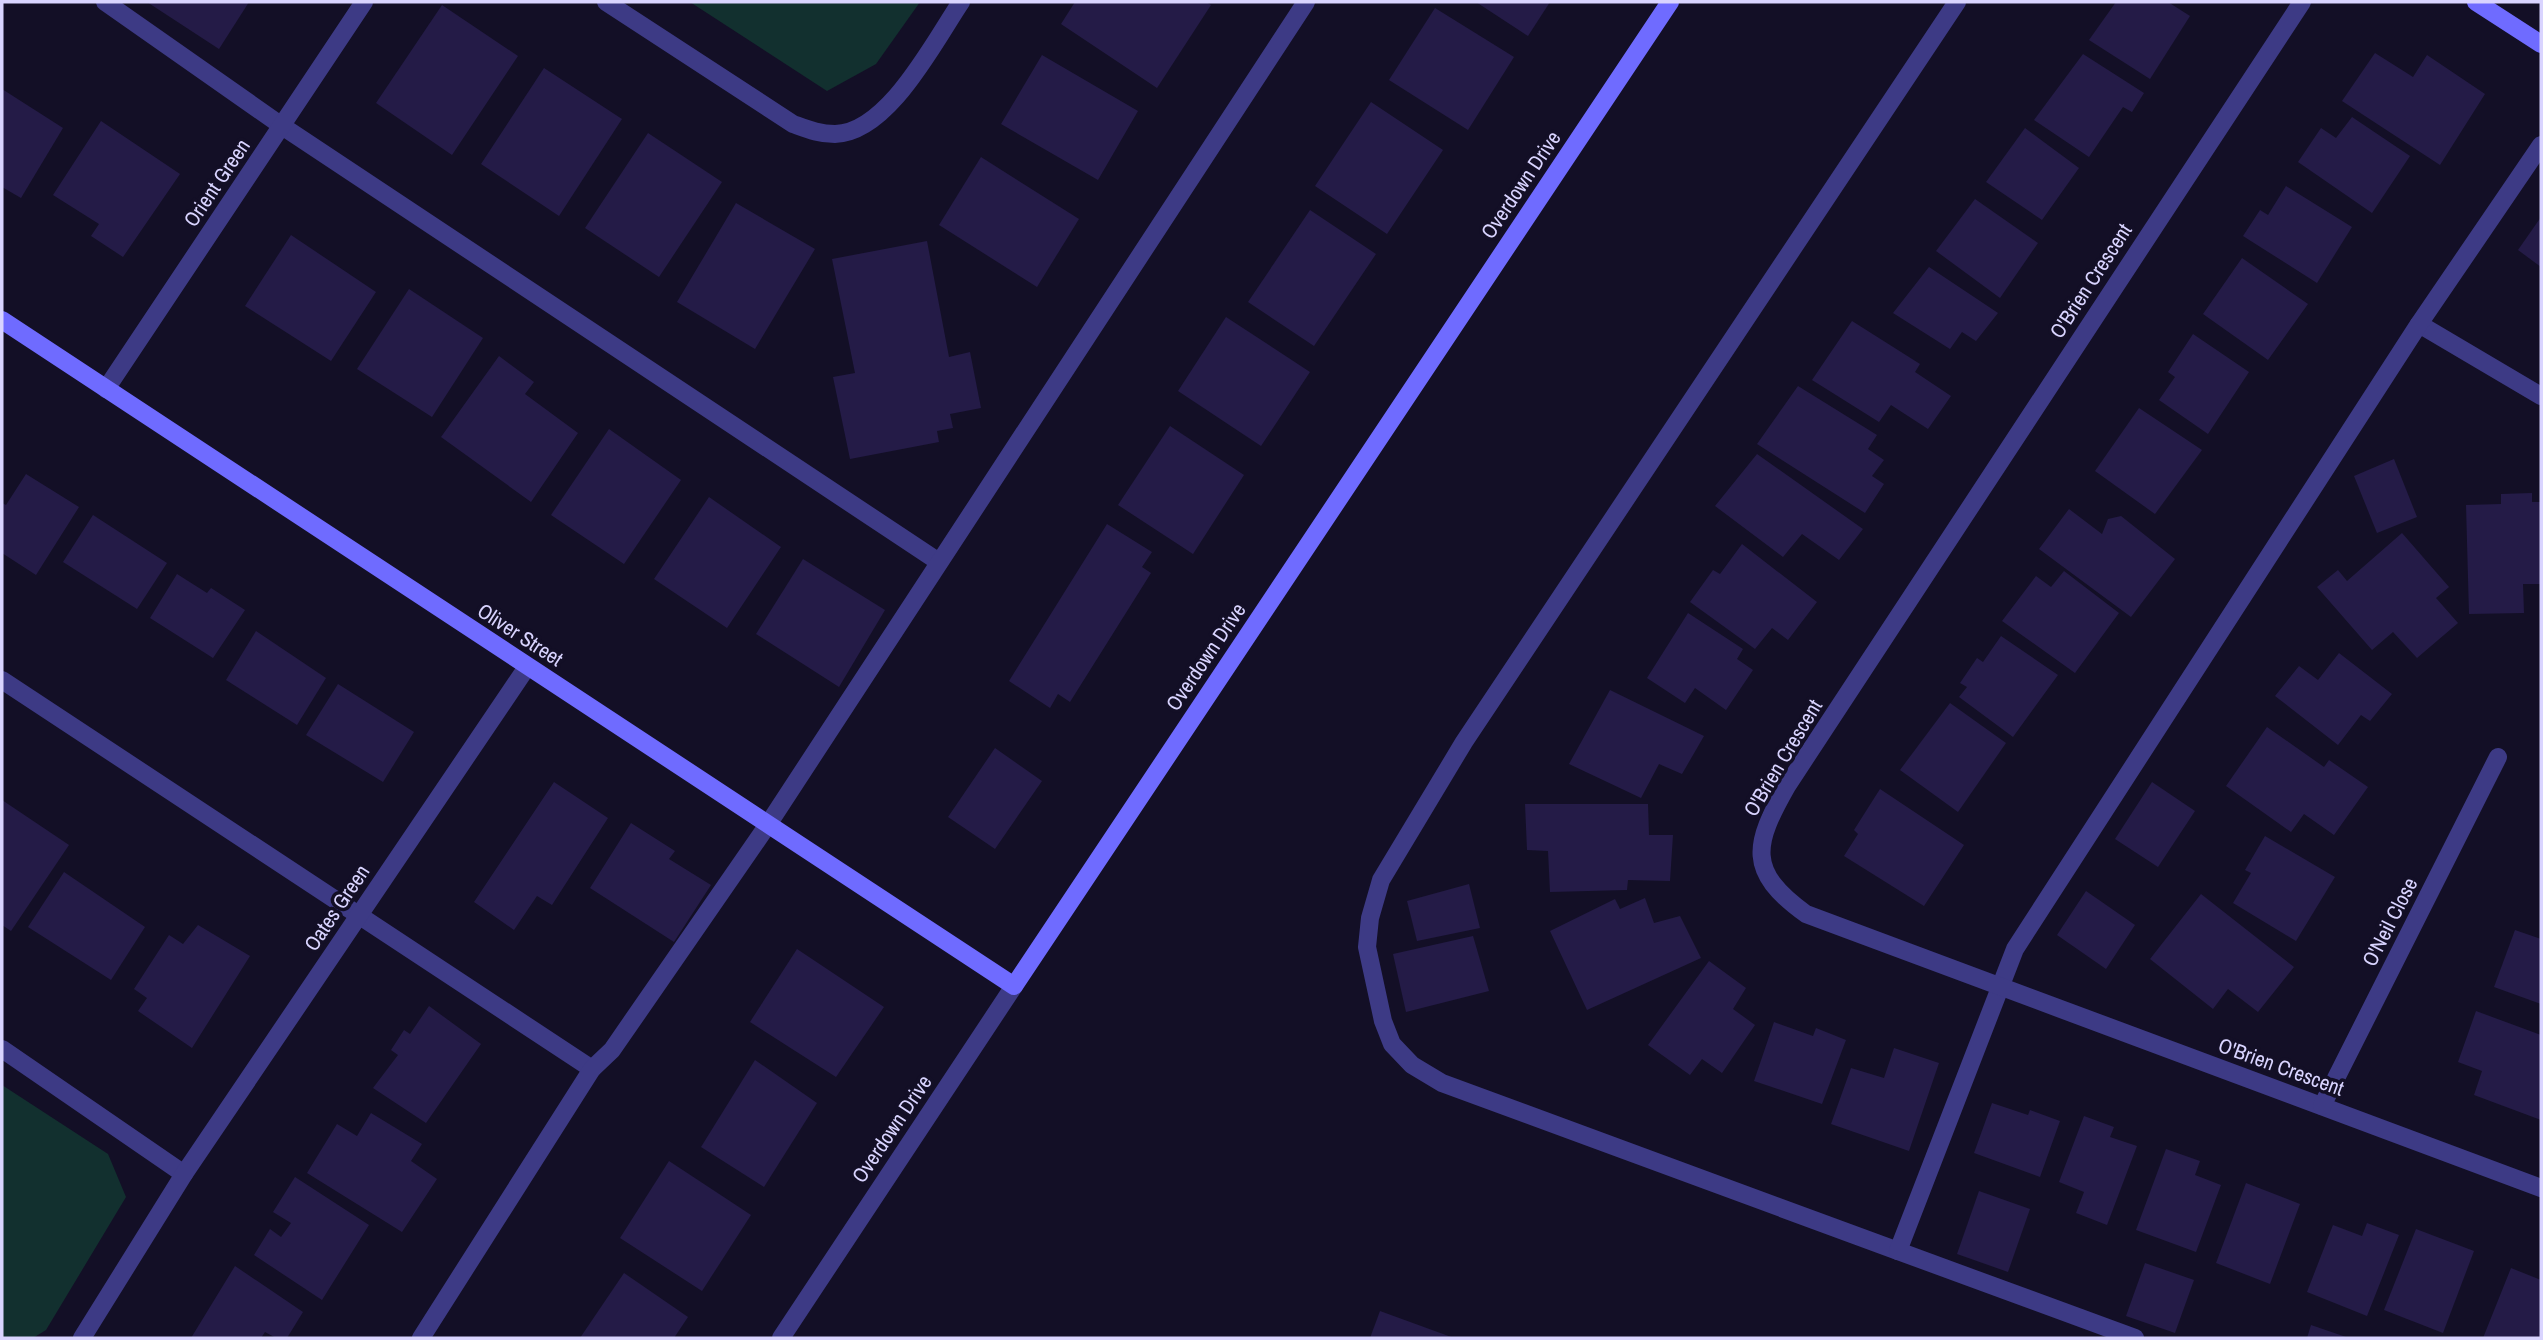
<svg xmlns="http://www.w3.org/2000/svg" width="2543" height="1340" font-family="'Archivo Narrow',sans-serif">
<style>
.green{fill:#12302f}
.building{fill:#241b47}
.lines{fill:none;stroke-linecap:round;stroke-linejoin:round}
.lane{stroke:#3d3a85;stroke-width:18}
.street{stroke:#3d3a85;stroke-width:18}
.secondary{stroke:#6f6bff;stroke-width:18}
.labels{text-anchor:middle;stroke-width:7;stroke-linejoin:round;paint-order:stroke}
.street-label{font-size:21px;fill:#d9d4ff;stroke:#130f26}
</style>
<rect width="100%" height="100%" fill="#130f26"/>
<g class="green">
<path d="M690,2H920L876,64L827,91Z"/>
<path d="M2,1085L108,1154L126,1197L46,1330L33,1338H2Z"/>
</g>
<g class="building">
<path d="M147,2H249L219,49Z"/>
<path d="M1075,2H1206L1211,5L1157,88L1061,24Z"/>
<path d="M1476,2H1550L1528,36Z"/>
<path d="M2116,2H2168L2190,16L2150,79L2089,40Z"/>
<path d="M442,5L518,56L452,155L376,103Z"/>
<path d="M1435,8L1514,57L1468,130L1389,80Z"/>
<path d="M2375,53L2413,77L2427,55L2485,94L2440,165L2342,101Z"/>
<path d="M2083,54L2144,93L2132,112L2123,107L2089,157L2034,120Z"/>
<path d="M1042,55L1138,111L1098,180L1001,124Z"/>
<path d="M544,68L622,119L559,216L481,164Z"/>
<path d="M2,89L63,128L21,198L2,187Z"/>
<path d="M1371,102L1443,150L1387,234L1315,186Z"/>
<path d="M2352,117L2410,156L2372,213L2298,162L2321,128L2336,138Z"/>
<path d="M101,121L180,174L123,257L91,236L99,224L53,195Z"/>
<path d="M2025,128L2079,168L2042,220L1986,182Z"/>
<path d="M648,133L722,182L659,277L585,228Z"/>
<path d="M981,157L1079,219L1037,287L939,225Z"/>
<path d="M2286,186L2352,227L2317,283L2243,236L2260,210L2268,215Z"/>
<path d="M1975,199L2038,243L2000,298L1936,251Z"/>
<path d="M736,203L815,249L755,349L677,302Z"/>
<path d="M1310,210L1376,254L1314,346L1248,302Z"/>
<path d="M2541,217V267L2518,250Z"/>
<path d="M291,235L376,292L331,361L245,306Z"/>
<path d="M927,241L949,357L970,352L981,408L950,414L953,428L937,431L939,442L850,459L833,377L855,373L832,259Z"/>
<path d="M2242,258L2308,304L2268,360L2203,314Z"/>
<path d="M1929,267L1998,313L1976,341L1962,332L1950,349L1893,313Z"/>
<path d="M409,289L483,338L432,417L357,369Z"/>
<path d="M1226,317L1310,372L1261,446L1178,391Z"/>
<path d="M1852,321L1920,364L1915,372L1951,396L1928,429L1891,405L1879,422L1812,380Z"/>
<path d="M2193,334L2249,372L2208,434L2159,400L2175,377L2168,372Z"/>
<path d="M499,356L534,382L525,394L578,433L531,502L441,437Z"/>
<path d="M1798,386L1877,435L1868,449L1884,460L1872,476L1884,484L1865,513L1757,444Z"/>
<path d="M2139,408L2202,450L2155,514L2095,471Z"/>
<path d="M1170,426L1244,475L1193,554L1118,505Z"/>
<path d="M609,429L681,480L624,564L551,515Z"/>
<path d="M1757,454L1863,529L1839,560L1802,534L1783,557L1715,506Z"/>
<path d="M2394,459L2417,517L2377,533L2354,476Z"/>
<path d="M26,474L79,507L36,575L2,553V503L6,505Z"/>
<path d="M2532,493V502H2541V584H2523L2524,613L2469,614L2466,505L2501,504V494Z"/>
<path d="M709,497L781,547L727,628L654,579Z"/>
<path d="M2069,509L2102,534L2108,519L2121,516L2175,559L2131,617L2039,549Z"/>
<path d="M93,515L167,563L137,609L63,562Z"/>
<path d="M1107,524L1152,552L1142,567L1151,573L1070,702L1058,694L1050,708L1009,681Z"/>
<path d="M2402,533L2449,587L2436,598L2458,623L2417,658L2393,632L2372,650L2317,587L2338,570L2347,581Z"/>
<path d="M1742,544L1817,602L1788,640L1772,628L1755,649L1690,602L1713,570L1720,574Z"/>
<path d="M803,559L885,610L839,687L756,634Z"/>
<path d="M2064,571L2119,613L2075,673L2002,621L2036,576L2051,587Z"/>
<path d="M177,574L207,593L211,588L245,610L213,658L150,618Z"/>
<path d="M1688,613L1743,649L1737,659L1753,670L1726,710L1695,688L1685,703L1647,678Z"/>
<path d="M256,631L326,678L297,725L226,680Z"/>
<path d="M2001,636L2058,675L2013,737L1959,697L1967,687L1960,683L1977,658L1983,662Z"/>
<path d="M2339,653L2392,694L2370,721L2361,715L2338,745L2275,696L2299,666L2318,680Z"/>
<path d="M338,684L414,732L383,782L306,735Z"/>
<path d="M1610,690L1704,736L1682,774L1659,764L1641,798L1569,764Z"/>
<path d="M1950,703L2006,743L1958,812L1900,770Z"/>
<path d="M2267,727L2324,767L2329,760L2368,787L2334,835L2304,814L2291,832L2226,786Z"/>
<path d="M995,748L1042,781L995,849L948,817Z"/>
<path d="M554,782L608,818L552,905L537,896L514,930L474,902Z"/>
<path d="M2152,782L2195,811L2158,867L2115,839Z"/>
<path d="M1880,789L1964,845L1924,906L1844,856L1858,834L1854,830Z"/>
<path d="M2,800L69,845L11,931L2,925Z"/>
<path d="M1525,804H1648L1649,835H1673L1670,881L1628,880L1627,890L1550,892L1548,851L1527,850Z"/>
<path d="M631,823L675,851L669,859L711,885L674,942L590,888Z"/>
<path d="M2265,836L2335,877L2296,941L2233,903L2251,873L2245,870Z"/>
<path d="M64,872L145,927L111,980L28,927Z"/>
<path d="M1469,884L1480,928L1417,941L1407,901Z"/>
<path d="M2086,891L2135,925L2106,969L2057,935Z"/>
<path d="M2201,894L2294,967L2258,1012L2228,989L2213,1009L2150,959Z"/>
<path d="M1645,898L1654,923L1680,916L1701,958L1587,1010L1550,931L1615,899L1620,909Z"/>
<path d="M198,925L250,956L192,1048L138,1011L147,998L134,989L169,935L183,944Z"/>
<path d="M2515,930L2541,939V1004L2494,987Z"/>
<path d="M1473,936L1489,991L1406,1012L1393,954Z"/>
<path d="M797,949L884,1007L836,1077L750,1022Z"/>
<path d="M1709,961L1746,988L1733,1009L1755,1025L1722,1073L1702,1059L1690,1075L1648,1045Z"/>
<path d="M429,1006L481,1044L426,1123L373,1088L398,1055L391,1050L404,1030L410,1034Z"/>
<path d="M2476,1011L2541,1035V1120L2474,1095L2482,1071L2458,1062Z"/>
<path d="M1774,1022L1813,1036L1816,1028L1846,1040L1822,1104L1754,1081Z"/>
<path d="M1894,1048L1939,1063L1909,1151L1831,1124L1851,1068L1884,1078Z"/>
<path d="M755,1060L817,1103L764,1187L701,1147Z"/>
<path d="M1992,1103L2028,1115L2030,1110L2060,1121L2040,1177L1974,1153Z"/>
<path d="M371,1113L422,1144L411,1161L437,1179L402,1232L307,1173L337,1124L357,1136Z"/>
<path d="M2084,1116L2114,1127L2110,1137L2137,1146L2107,1225L2076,1213L2084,1192L2059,1182Z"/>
<path d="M2166,1149L2200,1161L2195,1175L2221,1185L2196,1252L2136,1230Z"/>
<path d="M669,1161L751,1215L702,1291L620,1238Z"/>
<path d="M295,1177L369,1225L322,1300L254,1255L270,1229L281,1237L291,1223L273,1212Z"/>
<path d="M2246,1183L2300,1204L2270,1284L2216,1263Z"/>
<path d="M1979,1191L2030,1209L2008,1272L1957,1254Z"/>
<path d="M2367,1223L2399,1235L2367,1316L2307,1292L2333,1225L2362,1236Z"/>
<path d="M2416,1229L2474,1251L2443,1333L2384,1310Z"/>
<path d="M2145,1263L2194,1280L2175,1333L2126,1316Z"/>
<path d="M235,1266L303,1312L287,1338H276L265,1332L261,1338H191Z"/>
<path d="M2511,1268L2541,1280V1338H2483Z"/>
<path d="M624,1273L688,1317L674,1338H580Z"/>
<path d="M1380,1311L1454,1338H1370Z"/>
<path d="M2311,1325L2349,1338H2307Z"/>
</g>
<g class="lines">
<g class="lane">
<path d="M105,2L282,126L939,562"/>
<path d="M2419,324L2541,396"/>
<path d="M2,680L592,1069"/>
<path d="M1898,1251L1442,1083L1412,1065L1392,1044L1383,1021L1367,947L1370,918L1381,880L1464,742L1957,2"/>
<path d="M421,1338L592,1069L612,1050L769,823L1306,2"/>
<path d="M2135,1338L1898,1251L2015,949L2419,324L2541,145"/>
</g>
<g class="street">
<path d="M606,2L793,124C807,129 819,134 835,134C888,133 934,42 961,2"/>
<path d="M2302,2L1787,786C1754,844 1746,871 1806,914L2541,1188"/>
<path d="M106,389L364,2"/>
<path d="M2,1049L184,1174"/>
<path d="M2322,1106L2498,757"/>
<path d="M82,1338L184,1174L527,667"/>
<path d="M781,1338L1014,986"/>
</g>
<g class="secondary">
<path d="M2476,2L2541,44"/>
<path d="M2,320L1014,986L1670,2"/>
</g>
</g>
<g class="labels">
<g class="street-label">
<text transform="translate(217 183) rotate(-56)" y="7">Orient Green</text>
<text transform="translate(1521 185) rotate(-56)" y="7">Overdown Drive</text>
<text transform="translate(2091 281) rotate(-57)" y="7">O'Brien Crescent</text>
<text transform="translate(520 635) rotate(33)" y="7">Oliver Street</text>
<text transform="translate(1206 657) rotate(-56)" y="7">Overdown Drive</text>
<text transform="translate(1783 758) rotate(-59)" y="7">O'Brien Crescent</text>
<text transform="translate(337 908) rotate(-56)" y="7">Oates Green</text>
<text transform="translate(2390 922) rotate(-63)" y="7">O'Neil Close</text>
<text transform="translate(2281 1067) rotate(20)" y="7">O'Brien Crescent</text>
<text transform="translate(892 1129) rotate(-56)" y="7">Overdown Drive</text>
</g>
</g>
<rect width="2543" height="1340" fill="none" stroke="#d9d4ff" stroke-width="7"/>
</svg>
